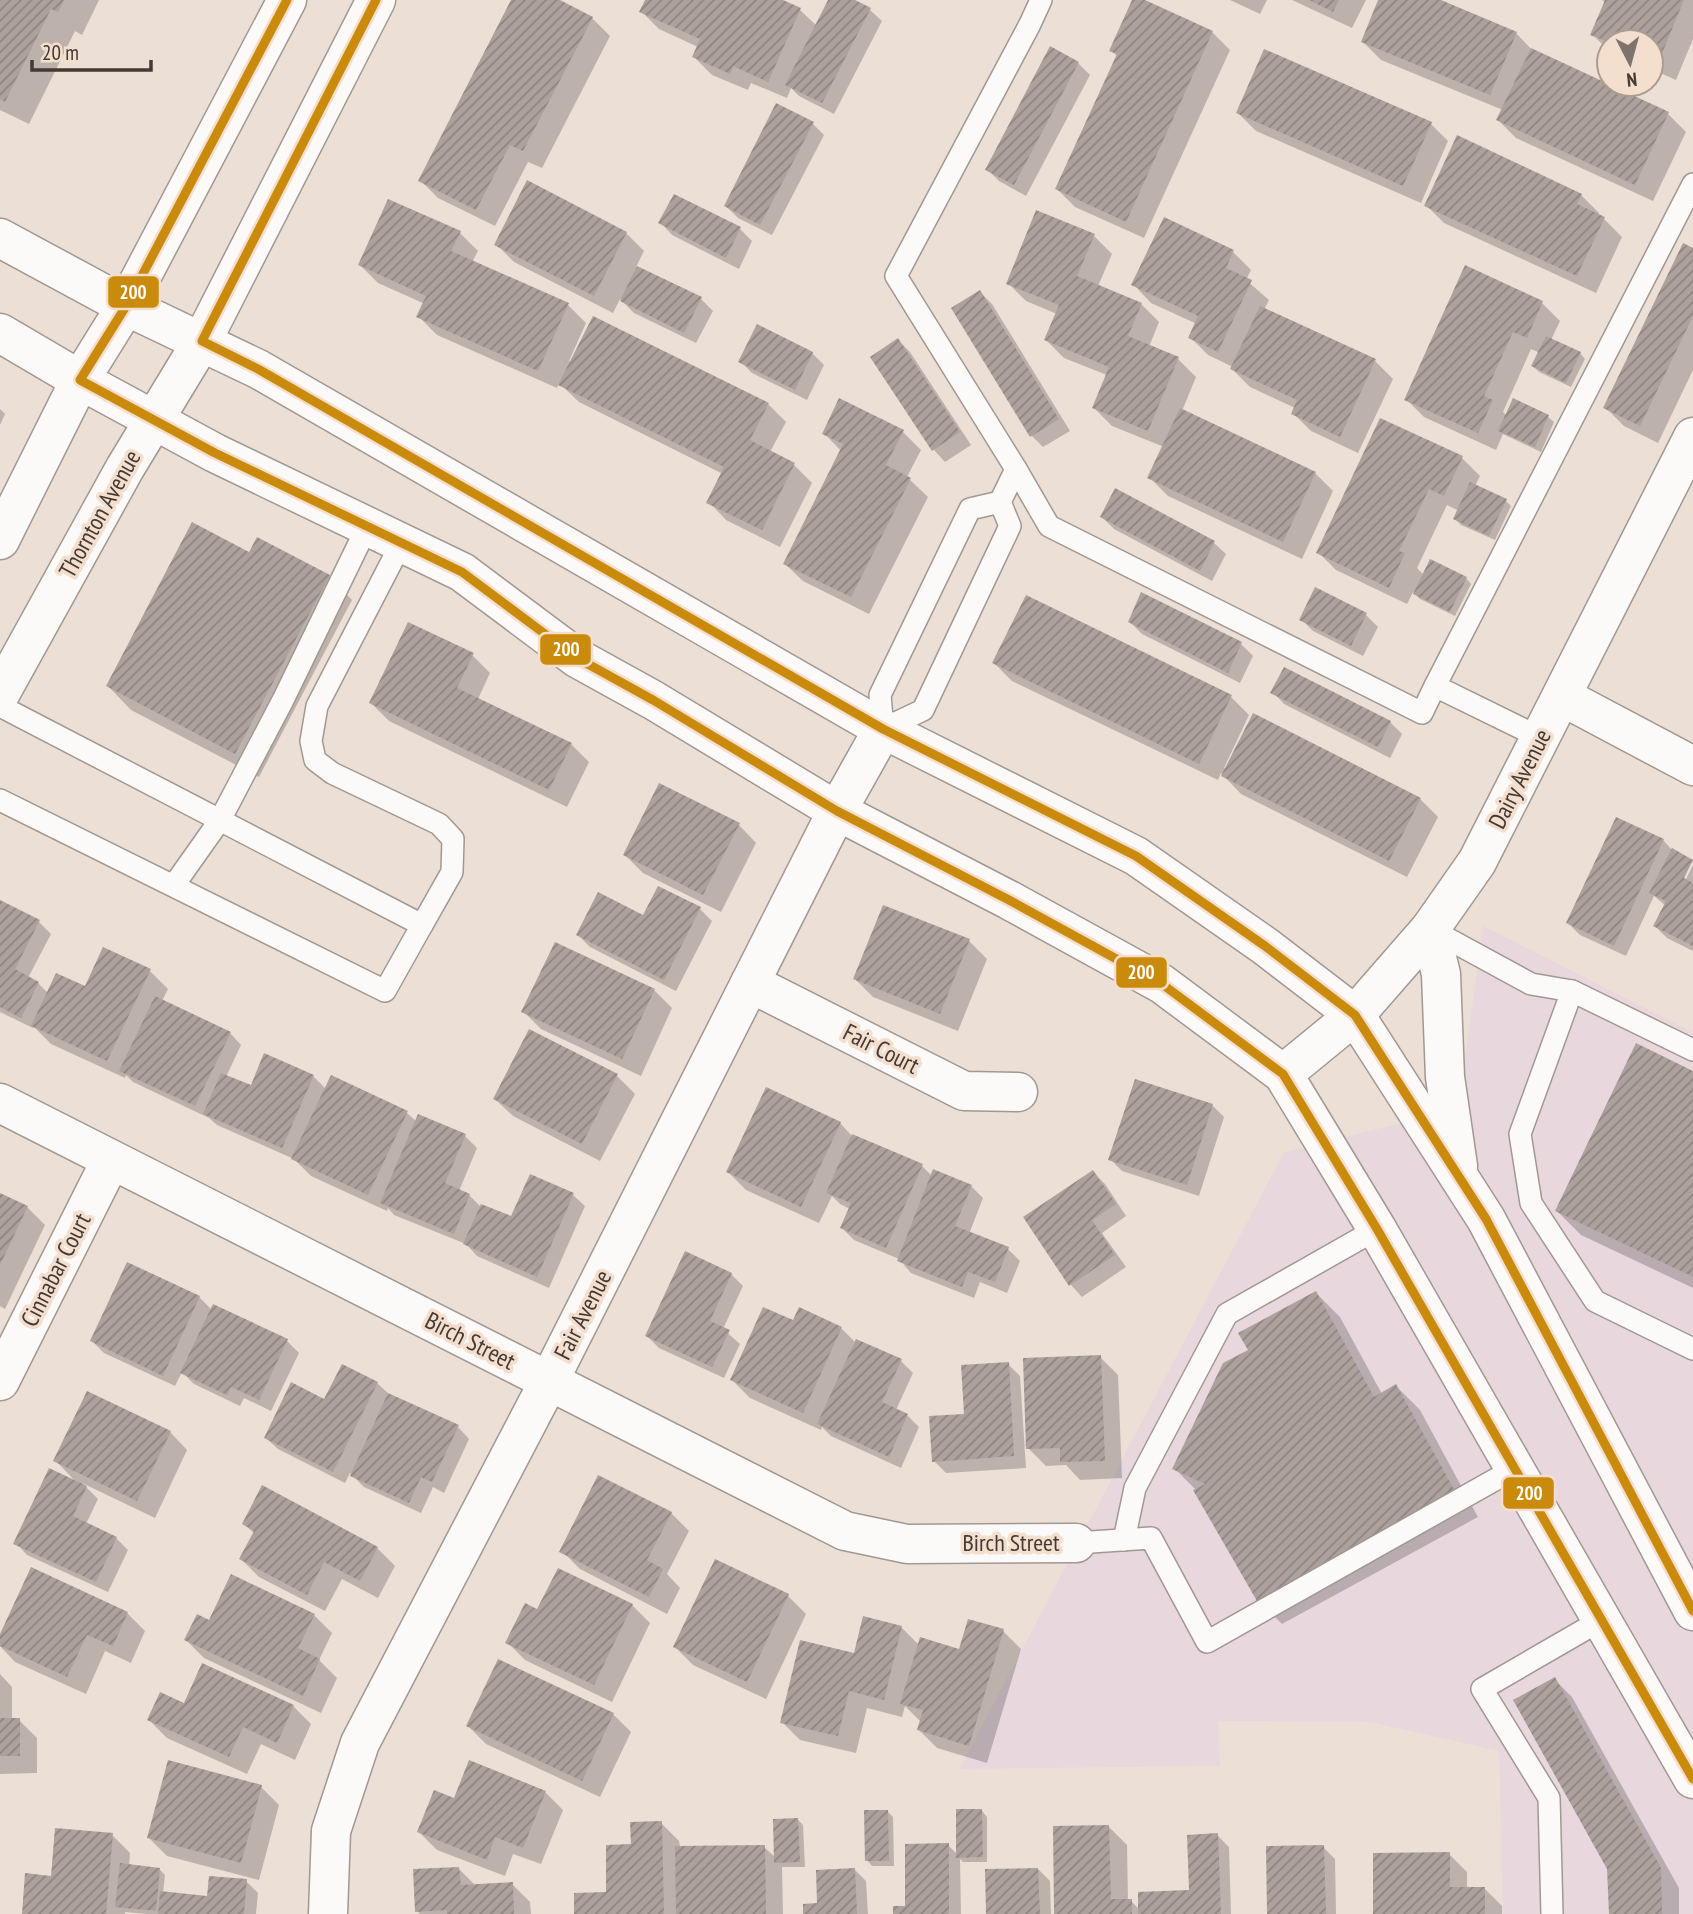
<svg xmlns="http://www.w3.org/2000/svg" width="1693" height="1914" font-family="'PT Sans Narrow',sans-serif">
<style>
.commercial{fill:#e8d8de}
.shadow{fill:#0003}
.building{fill:url(#building-hatch)}
.lines{fill:none;stroke-linecap:round;stroke-linejoin:round}
.lane-casing{stroke:#a19891;stroke-width:24}
.street-casing{stroke:#a19891;stroke-width:41}
.secondary-casing{stroke:#a19891;stroke-width:41}
.primary-casing{stroke:#a19891;stroke-width:41}
.lane{stroke:#fcfaf9;stroke-width:21}
.street{stroke:#fcfaf9;stroke-width:38}
.secondary{stroke:#fcfaf9;stroke-width:38}
.primary{stroke:#fcfaf9;stroke-width:38}
.bus-1-casing{stroke:#f4dece;stroke-width:14}
.bus-1{stroke:#ca8b0d;stroke-width:9}
.labels{text-anchor:middle;stroke-width:7;stroke-linejoin:round;paint-order:stroke}
.street-label{font-size:24px;fill:#433a34;stroke:#f4dece}
.line-badge{stroke:#f4dece;stroke-width:2.5}
.badge-label{font-size:19px;text-anchor:middle;font-weight:bold;fill:#fff}
</style>
<defs>
<pattern id="building-hatch" width="6" height="6" patternUnits="userSpaceOnUse" patternTransform="scale(1.75)"><rect width="6" height="6" fill="#aca19c"/><path d="M-1 1l2-2M0 6l6-6M5 7l2-2" fill="none" stroke="#8e8480"/></pattern>
</defs>
<rect width="100%" height="100%" fill="#ecdfd6"/>
<path class="commercial" d="M1483,926L1693,1032V1914H1503L1499,1751L1370,1722L1218,1721L1220,1766L959,1769L1284,1152L1458,1109Z"/>
<g class="shadow">
<path d="M0,0H99L82,35L75,31L29,124L0,110Z"/>
<path d="M513,0H556L592,18L610,36L542,168L528,162L495,226L438,198L420,180Z"/>
<path d="M647,0H779L800,10L817,26L830,0H851L870,10L882,21L834,114L799,96L791,88L787,98L751,83L748,90L712,75L694,57L698,47L659,29L641,11Z"/>
<path d="M1134,0H1140L1212,32L1230,50L1144,238L1075,207L1057,189L1118,57L1111,50Z"/>
<path d="M1230,0H1267L1260,14Z"/>
<path d="M1292,0H1366L1352,28Z"/>
<path d="M1380,0H1436L1516,33L1533,51L1668,114L1686,132L1653,201L1516,138L1498,120L1503,110L1381,60L1363,42Z"/>
<path d="M1602,0H1693V39L1676,80L1651,69V42H1609V51L1592,34L1606,3Z"/>
<path d="M1078,63L1090,75L1026,196L999,181L987,169Z"/>
<path d="M1238,113L1431,124L1448,141L1421,203L1256,131Z"/>
<path d="M812,123L824,135L772,235L738,218L726,206Z"/>
<path d="M528,183L626,233L644,251L636,267L701,299L713,311L696,343L634,313L620,299L613,313L514,262L496,244Z"/>
<path d="M1581,195L1599,213L1598,216L1604,219L1622,237L1596,293L1444,223L1426,205Z"/>
<path d="M661,223L740,229L752,241L739,269L672,235Z"/>
<path d="M460,233L478,251L472,262L568,305L586,323L569,361L768,404L786,422L770,452L794,465L812,483L780,547L726,520L709,502L723,474L579,402L559,383L557,388L437,335L419,317L425,304L378,283L360,265Z"/>
<path d="M1094,236L1112,254L1098,286L1141,304L1159,322L1149,347L1178,359L1196,377L1182,411L1315,473L1333,491L1302,559L1168,496L1150,478L1164,447L1112,426L1094,408L1107,375L1064,358L1046,340L1057,314L1026,301L1008,283Z"/>
<path d="M1693,250V370L1658,443L1624,426L1606,408Z"/>
<path d="M1233,252L1251,270L1246,280L1269,300L1264,310L1375,361L1393,379L1358,453L1311,431L1293,413L1295,408L1250,387L1232,369L1233,367L1208,355L1190,337L1197,324L1151,303L1134,285Z"/>
<path d="M1466,268L1542,303L1560,321L1551,340L1580,353L1585,359L1571,387L1539,372L1533,366L1540,353L1531,349L1503,412L1507,416L1514,401L1548,417L1554,422L1541,452L1503,434L1496,450L1424,417L1406,399Z"/>
<path d="M980,292L992,304L1070,431L1043,447L1031,435Z"/>
<path d="M898,340L910,352L971,445L945,462L934,450L873,357Z"/>
<path d="M812,353L824,365L807,400L752,373L740,361Z"/>
<path d="M0,409L5,414L0,425Z"/>
<path d="M903,432L921,450L907,477L928,497L869,614L803,581L785,564L841,451L824,433Z"/>
<path d="M1462,458L1480,476L1475,486L1506,501L1511,506L1495,540L1461,525L1455,519L1459,511L1447,505L1417,568L1424,575L1466,578L1471,584L1455,616L1420,599L1413,592L1407,604L1336,570L1318,552Z"/>
<path d="M1102,517L1214,543L1226,554L1212,581L1114,529Z"/>
<path d="M250,554L329,576L352,600L259,777L131,710L108,686Z"/>
<path d="M1027,597L1231,697L1249,715L1224,768L1420,799L1438,817L1407,877L1241,794L1221,773L1218,780L1012,681L994,663Z"/>
<path d="M1366,615L1378,627L1363,656L1313,631L1301,619Z"/>
<path d="M1130,622L1241,644L1253,656L1240,683L1142,634Z"/>
<path d="M472,655L490,673L478,699L571,744L589,762L567,807L389,721L371,703Z"/>
<path d="M1273,692L1390,722L1402,734L1390,758L1284,704Z"/>
<path d="M739,825L756,843L721,912L643,873L625,855Z"/>
<path d="M1663,840L1673,851L1693,862L1690,863L1679,885L1682,887L1693,865V951L1667,938L1655,926L1666,906L1654,896L1626,956L1580,935L1568,923Z"/>
<path d="M659,888L700,909L712,921L676,991L590,947L578,935L644,917Z"/>
<path d="M0,902L39,922L51,934L28,978L38,983L48,993L85,989L150,971L168,989L162,1001L230,1033L241,1045L226,1077L251,1087L313,1076L326,1089L407,1113L417,1122L465,1136L477,1148L459,1191L469,1195L481,1207L512,1219L573,1195L585,1206L549,1288L477,1256L466,1244L394,1215L388,1208L387,1211L311,1176L294,1159L217,1125L209,1118L133,1082L126,1075L125,1078L51,1044L34,1027L33,1028L0,1012Z"/>
<path d="M969,941L987,959L958,1031L873,997L855,979Z"/>
<path d="M556,944L654,990L672,1008L641,1076L541,1029L523,1011Z"/>
<path d="M530,1031L617,1076L635,1094L600,1161L513,1116L495,1099Z"/>
<path d="M1693,1073V1288L1581,1235L1557,1211Z"/>
<path d="M1212,1105L1224,1117L1199,1196L1122,1171L1110,1159Z"/>
<path d="M840,1123L852,1136L922,1166L932,1176L971,1186L983,1198L969,1234L1008,1249L1020,1261L1007,1293L980,1282L974,1298L911,1273L899,1259L854,1240L842,1228L850,1209L840,1204L832,1196L819,1223L746,1190L728,1172Z"/>
<path d="M1093,1172L1105,1184L1126,1216L1102,1233L1126,1267L1082,1297L1071,1285Z"/>
<path d="M0,1194L27,1207L45,1225L5,1309L0,1306Z"/>
<path d="M128,1264L199,1297L212,1310L287,1341L299,1353L271,1411L244,1398L240,1406L194,1384L182,1372L175,1386L104,1353L92,1341Z"/>
<path d="M731,1274L743,1286L723,1329L740,1344L724,1378L659,1348L647,1336Z"/>
<path d="M1316,1293L1340,1317L1382,1394L1396,1386L1420,1410L1478,1517L1282,1624L1258,1600L1196,1490L1174,1468L1251,1351Z"/>
<path d="M800,1309L841,1328L856,1343L901,1361L913,1373L896,1410L907,1415L919,1427L901,1468L831,1436L822,1427L821,1430L750,1398L732,1380L794,1323Z"/>
<path d="M1100,1357L1118,1375L1122,1478L1080,1480L1066,1465L1046,1466L1025,1445Z"/>
<path d="M1008,1364L1020,1376L1026,1468L946,1473L934,1461L966,1415Z"/>
<path d="M342,1366L377,1383L390,1395L458,1427L469,1439L444,1493L433,1487L421,1513L364,1487L350,1473L345,1483L278,1449L266,1438L325,1401Z"/>
<path d="M170,1432L187,1450L155,1518L82,1483L98,1499L86,1524L116,1538L128,1550L108,1592L27,1555L16,1543L77,1483L55,1460Z"/>
<path d="M671,1513L689,1531L667,1574L680,1588L667,1614L580,1569L562,1551Z"/>
<path d="M244,1524L377,1548L395,1566L378,1598L342,1579L325,1611L259,1577L241,1559L255,1534Z"/>
<path d="M559,1570L632,1605L650,1623L612,1702L525,1660L507,1642L538,1612Z"/>
<path d="M788,1596L806,1614L766,1699L693,1665L675,1647Z"/>
<path d="M127,1613L145,1631L131,1663L105,1651L86,1694L15,1662L0,1646V1638Z"/>
<path d="M314,1615L332,1633L319,1660L337,1678L321,1713L204,1658L186,1640L210,1622Z"/>
<path d="M901,1627L919,1645L960,1651L1003,1631L1021,1649L987,1763L937,1748L919,1730L921,1722L905,1706L902,1717L867,1708L856,1753L800,1740L782,1722L856,1655Z"/>
<path d="M203,1665L293,1706L311,1724L295,1760L261,1744L247,1774L167,1738L149,1720L185,1705Z"/>
<path d="M0,1674L12,1687V1720H19L37,1738V1773L0,1774Z"/>
<path d="M1554,1679L1572,1697L1679,1888V1914H1610L1609,1868Z"/>
<path d="M613,1714L631,1732L600,1797L486,1744L468,1726Z"/>
<path d="M261,1787L279,1805L259,1880L167,1856L149,1838Z"/>
<path d="M545,1792L563,1810L541,1864L513,1854L505,1876L437,1850L419,1832L455,1800Z"/>
<path d="M982,1811L987,1817V1862H963L960,1859L961,1914H894L907,1907L948,1845L958,1855Z"/>
<path d="M888,1812L893,1817L894,1866H872L867,1860Z"/>
<path d="M798,1820L803,1825L805,1867H782L783,1914H576L608,1894L633,1846L661,1823L679,1841L680,1847H764L776,1858Z"/>
<path d="M1109,1827L1127,1845L1128,1901H1131L1140,1910L1190,1892L1217,1835L1229,1847L1231,1914H1056Z"/>
<path d="M112,1835L130,1853L129,1866L159,1869L165,1875L163,1893L209,1897L246,1881L258,1893L256,1914H146L125,1912V1914H24L52,1878Z"/>
<path d="M1323,1847L1335,1859L1336,1914H1269Z"/>
<path d="M1449,1854L1467,1872V1889L1484,1888L1502,1906V1914H1375Z"/>
<path d="M459,1869L476,1886L512,1884L530,1902L531,1914H420L417,1911Z"/>
<path d="M854,1869L866,1881L868,1914H805Z"/>
<path d="M1038,1869L1050,1881L1051,1914H988Z"/>
</g>
<g class="building">
<path d="M0,0H64L58,12L51,9L5,102L0,99Z"/>
<path d="M511,0H560L593,17L523,151L510,145L476,210L418,181Z"/>
<path d="M645,0H783L801,8L768,82L733,66L730,74L692,57L700,39L639,12Z"/>
<path d="M828,0H855L871,8L822,103L785,85Z"/>
<path d="M1132,0H1145L1213,31L1126,222L1055,189L1117,54L1109,51Z"/>
<path d="M1309,0H1339L1333,12Z"/>
<path d="M1378,0H1441L1517,32L1490,95L1361,42Z"/>
<path d="M1605,0H1684L1658,63L1651,60V42H1608L1590,35Z"/>
<path d="M1050,46L1079,62L1014,185L985,170Z"/>
<path d="M1531,48L1669,112L1635,185L1496,120Z"/>
<path d="M1264,49L1432,122L1403,186L1236,113Z"/>
<path d="M776,103L814,122L760,225L724,206Z"/>
<path d="M1457,135L1582,194L1577,204L1605,217L1577,276L1424,206Z"/>
<path d="M527,180L627,232L594,296L494,245Z"/>
<path d="M674,194L741,227L726,258L658,223Z"/>
<path d="M388,199L461,231L451,251L569,303L538,371L416,317L426,296L358,265Z"/>
<path d="M1036,210L1095,234L1077,276L1142,303L1128,336L1179,357L1148,431L1092,408L1109,367L1044,340L1059,305L1006,284Z"/>
<path d="M1164,217L1234,250L1226,268L1252,280L1218,352L1188,338L1198,316L1131,285Z"/>
<path d="M1683,243L1693,248V316L1640,426L1603,408Z"/>
<path d="M1465,265L1543,301L1527,338L1513,332L1484,396L1493,400L1478,433L1404,400Z"/>
<path d="M637,266L702,297L684,333L620,301Z"/>
<path d="M980,290L1059,419L1030,437L951,308Z"/>
<path d="M1260,306L1376,359L1340,437L1291,414L1297,400L1230,369Z"/>
<path d="M593,316L769,403L750,440L795,463L762,530L706,503L724,467L558,385Z"/>
<path d="M757,324L813,352L795,390L738,362Z"/>
<path d="M1546,336L1581,352L1566,383L1531,366Z"/>
<path d="M898,338L960,432L932,451L870,357Z"/>
<path d="M839,398L904,430L886,465L911,478L851,597L783,564L843,444L822,434Z"/>
<path d="M1513,398L1549,415L1535,447L1498,431Z"/>
<path d="M1180,408L1316,472L1283,542L1147,478Z"/>
<path d="M1380,418L1463,456L1444,496L1429,489L1399,551L1405,553L1389,588L1316,553Z"/>
<path d="M1470,482L1507,499L1489,536L1453,519Z"/>
<path d="M1115,488L1215,541L1200,571L1100,517Z"/>
<path d="M192,522L249,552L257,537L330,575L235,754L106,686Z"/>
<path d="M1430,559L1467,577L1450,612L1413,594Z"/>
<path d="M1315,587L1367,613L1351,646L1299,620Z"/>
<path d="M1141,592L1242,642L1228,673L1128,622Z"/>
<path d="M1026,595L1232,695L1199,764L992,663Z"/>
<path d="M408,622L474,653L457,688L572,743L549,790L369,703Z"/>
<path d="M1284,667L1391,721L1378,747L1270,693Z"/>
<path d="M1253,713L1421,798L1389,861L1221,776Z"/>
<path d="M659,783L740,823L703,895L623,855Z"/>
<path d="M1616,817L1664,839L1614,946L1566,923Z"/>
<path d="M1672,848L1693,860L1684,878L1693,883V946L1653,926L1666,901L1649,893Z"/>
<path d="M658,886L701,907L664,980L576,935L598,892L643,915Z"/>
<path d="M0,900L40,920L15,969L39,982L21,1018L0,1007Z"/>
<path d="M883,905L970,939L940,1014L853,979Z"/>
<path d="M555,942L655,989L622,1059L521,1012Z"/>
<path d="M103,947L151,969L107,1061L31,1026L56,973L85,986Z"/>
<path d="M155,996L231,1032L195,1106L119,1071Z"/>
<path d="M529,1029L618,1074L582,1144L493,1099Z"/>
<path d="M1636,1043L1693,1071V1277L1555,1211Z"/>
<path d="M264,1053L314,1075L282,1148L203,1114L221,1073L251,1085Z"/>
<path d="M331,1075L408,1111L368,1195L291,1159Z"/>
<path d="M1135,1079L1213,1104L1187,1185L1108,1160Z"/>
<path d="M766,1087L841,1122L801,1207L726,1172Z"/>
<path d="M418,1114L466,1134L445,1183L470,1194L454,1234L380,1203Z"/>
<path d="M852,1134L923,1164L886,1248L840,1228L851,1203L826,1193Z"/>
<path d="M933,1169L972,1185L955,1226L1009,1247L995,1282L968,1272L962,1287L897,1261Z"/>
<path d="M1093,1170L1116,1204L1092,1220L1115,1255L1069,1286L1023,1217Z"/>
<path d="M530,1174L574,1193L537,1277L463,1244L481,1204L511,1216Z"/>
<path d="M0,1193L28,1206L0,1265Z"/>
<path d="M685,1251L732,1273L710,1321L730,1330L712,1367L645,1336Z"/>
<path d="M127,1262L200,1296L163,1376L90,1341Z"/>
<path d="M1316,1291L1374,1397L1396,1384L1456,1493L1257,1601L1193,1490L1205,1484L1172,1469L1223,1363L1248,1350L1238,1333Z"/>
<path d="M213,1304L288,1339L259,1400L231,1387L227,1395L180,1373Z"/>
<path d="M763,1307L793,1320L799,1307L842,1327L803,1413L730,1380Z"/>
<path d="M856,1339L902,1359L882,1402L908,1414L889,1457L817,1424Z"/>
<path d="M1101,1355L1105,1461L1060,1462V1448L1026,1449L1023,1358Z"/>
<path d="M1009,1362L1014,1456L932,1462L929,1416L964,1414L961,1365Z"/>
<path d="M342,1364L378,1382L333,1472L264,1438L291,1382L324,1399Z"/>
<path d="M87,1391L171,1431L137,1501L53,1461Z"/>
<path d="M388,1393L459,1425L432,1482L421,1477L409,1503L350,1476Z"/>
<path d="M49,1468L87,1486L73,1516L117,1537L96,1582L13,1544Z"/>
<path d="M598,1475L672,1512L647,1560L663,1569L649,1597L559,1552Z"/>
<path d="M262,1485L378,1547L360,1581L324,1562L307,1595L239,1559L254,1531L242,1524Z"/>
<path d="M715,1559L789,1594L747,1682L673,1647Z"/>
<path d="M31,1567L128,1612L113,1646L87,1635L67,1677L0,1646V1634Z"/>
<path d="M558,1568L633,1604L594,1685L505,1643L525,1603L537,1609Z"/>
<path d="M231,1574L315,1614L298,1648L320,1659L303,1696L184,1640L197,1614L209,1620Z"/>
<path d="M863,1616L902,1626L884,1700L849,1691L838,1736L780,1723L800,1640L854,1653Z"/>
<path d="M968,1619L1004,1629L969,1746L917,1730L923,1710L900,1704L920,1637L959,1649Z"/>
<path d="M498,1659L614,1713L582,1781L466,1726Z"/>
<path d="M202,1663L294,1705L277,1743L243,1727L229,1757L147,1720L160,1692L184,1703Z"/>
<path d="M1555,1677L1661,1868L1662,1914H1609L1607,1869L1513,1700Z"/>
<rect x="0" y="1718" width="20" height="38"/>
<path d="M168,1760L262,1785L241,1863L147,1838Z"/>
<path d="M469,1760L546,1791L523,1848L495,1837L487,1860L417,1832L434,1790L454,1798Z"/>
<path d="M956,1809H982L983,1857L956,1858Z"/>
<path d="M864,1810H888L889,1861H865Z"/>
<path d="M798,1818L800,1862L774,1863L773,1819Z"/>
<path d="M662,1821L664,1914H574V1893L606,1892V1845L631,1844L630,1822Z"/>
<path d="M1109,1825L1111,1899H1132V1914H1054L1053,1826Z"/>
<path d="M55,1828L113,1833L106,1914H22L25,1873L51,1876Z"/>
<path d="M1218,1833L1221,1914H1138V1892L1189,1890L1187,1835Z"/>
<path d="M949,1843V1914H893V1906H905V1844Z"/>
<path d="M765,1845L766,1914H676L675,1846Z"/>
<path d="M1324,1845L1326,1914H1267L1266,1846Z"/>
<path d="M1450,1852V1887H1485V1914H1373V1853Z"/>
<path d="M120,1863L160,1868L156,1911L115,1907Z"/>
<path d="M459,1867L461,1885L513,1882L514,1914H447V1910L415,1912L413,1869Z"/>
<path d="M855,1868L857,1914H803V1904L817,1903L816,1870Z"/>
<path d="M1038,1868L1040,1914H986L985,1869Z"/>
<path d="M209,1876L247,1879L244,1914H158L160,1891L207,1896Z"/>
</g>
<g class="lines">
<g class="lane-casing">
<g id="lane">
<path d="M1016,469L1049,526L1422,713L1435,686L1541,738"/>
<path d="M1000,502L1016,469L896,276L1030,24L1041,0"/>
<path d="M1000,502L1010,526L923,710L883,729L880,695L970,509Z"/>
<path d="M402,542L317,706L311,741L315,760L332,773L439,824L453,839L452,872L422,925"/>
<path d="M1435,686L1693,184"/>
<path d="M0,706L422,925L385,991L0,800"/>
<path d="M174,885L220,820L283,700L368,525"/>
<path d="M1430,929L1531,984L1572,991L1693,1050"/>
<path d="M1572,991L1520,1134L1531,1203L1595,1301L1693,1349"/>
<path d="M1124,1540L1135,1488L1227,1314L1377,1229"/>
<path d="M1076,1543L1151,1538L1207,1642L1514,1469"/>
<path d="M1552,1914L1549,1798L1482,1689L1603,1619"/>
</g>
</g>
<g class="street-casing">
<g id="street">
<path d="M1563,697L1693,766"/>
<path d="M750,983L964,1091L1018,1092"/>
<path d="M1283,1074L1355,1015L1430,929L1477,862L1693,437"/>
<path d="M0,1103L845,1531L907,1544L1076,1543"/>
<path d="M0,1381L111,1160"/>
<path d="M328,1914L331,1831L360,1743L549,1381L837,811L883,729"/>
</g>
</g>
<g class="secondary-casing">
<g id="secondary">
<path d="M126,306L287,0"/>
<path d="M202,341L376,0"/>
</g>
</g>
<g class="primary-casing">
<g id="primary">
<path d="M0,238L126,306L258,369L883,729L1136,856L1265,946L1355,1015L1486,1219L1693,1611"/>
<path d="M0,333L80,380L215,453L462,572L577,658L653,700L837,811L1009,900L1162,984L1283,1074L1377,1229L1693,1779"/>
<path d="M0,540L80,380L126,306"/>
<path d="M0,694L125,468L202,341"/>
<path d="M1430,929L1441,974L1445,1077L1458,1166"/>
</g>
</g>
<use href="#lane" class="lane"/>
<use href="#street" class="street"/>
<use href="#secondary" class="secondary"/>
<use href="#primary" class="primary"/>
<g class="bus-1-casing">
<g id="bus-1">
<path d="M287,0L126,306L80,380L215,453L462,572L577,658L653,700L837,811L1009,900L1162,984L1283,1074L1377,1229L1693,1779"/>
<path d="M376,0L202,341L258,369L883,729L1136,856L1265,946L1355,1015L1486,1219L1693,1611"/>
</g>
</g>
<use href="#bus-1" class="bus-1"/>
</g>
<g class="labels">
<g class="street-label">
<text transform="translate(100 514) rotate(-61)" y="8">Thornton Avenue</text>
<text transform="translate(1520 779) rotate(-63)" y="8">Dairy Avenue</text>
<text transform="translate(881 1049) rotate(27)" y="8">Fair Court</text>
<text transform="translate(56 1270) rotate(-63)" y="8">Cinnabar Court</text>
<text transform="translate(583 1315) rotate(-63)" y="8">Fair Avenue</text>
<text transform="translate(470 1341) rotate(27)" y="8">Birch Street</text>
<text x="1011" y="1551">Birch Street</text>
</g>
</g>
<g class="line-badge">
<rect x="107" y="275" width="53" height="34" rx="7" fill="#ca8b0d"/>
<rect x="539" y="633" width="53" height="33" rx="7" fill="#ca8b0d"/>
<rect x="1115" y="956" width="53" height="33" rx="7" fill="#ca8b0d"/>
<rect x="1502" y="1476" width="53" height="34" rx="7" fill="#ca8b0d"/>
</g>
<g class="badge-label">
<text x="133" y="299">200</text>
<text x="566" y="656">200</text>
<text x="1141" y="979">200</text>
<text x="1529" y="1500">200</text>
</g>
<g transform="translate(1630 63) rotate(174)"><circle r="33" fill="#f4dece" stroke="#ad9c90" stroke-width="2"/>
<path d="M0-5L12 26L0 18L-12 26Z" fill="#7e746d"/>
<text y="-10" font-size="19" font-weight="bold" text-anchor="middle" fill="#433a34">N</text>
</g>
<path d="M32 60v10h119v-10" fill="none" stroke="#433a34" stroke-width="3.5"/>
<text x="42" y="60" font-size="21" fill="#433a34" stroke="#f4dece" stroke-width="5" paint-order="stroke">20 m</text>
</svg>
